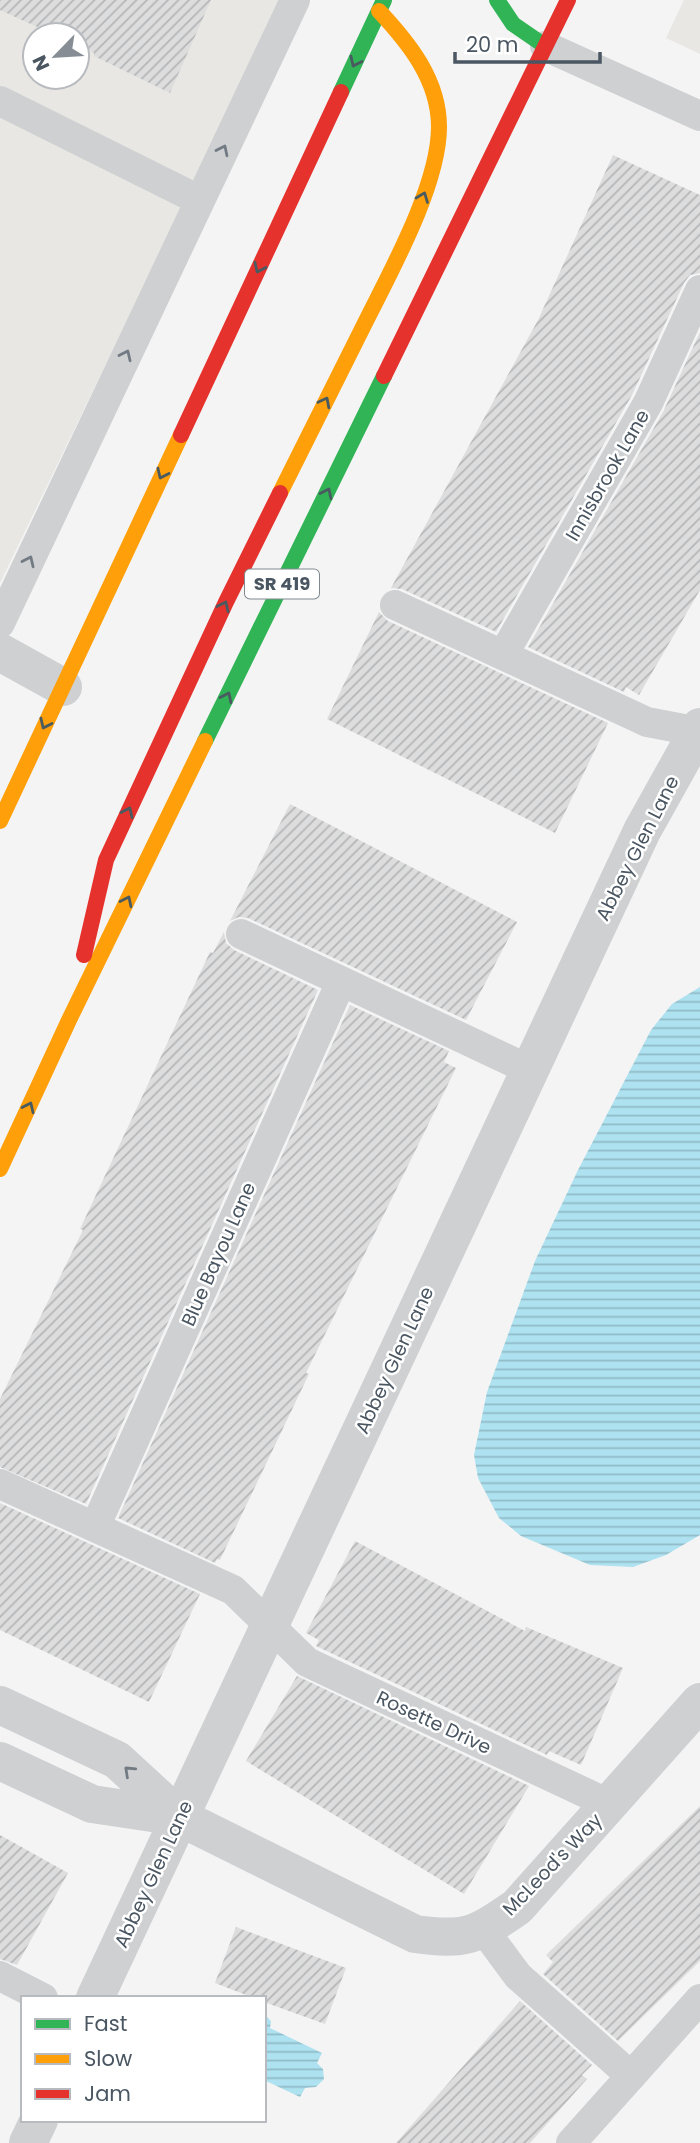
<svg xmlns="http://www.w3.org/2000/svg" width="700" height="2143" font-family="Poppins,sans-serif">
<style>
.commercial{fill:#e8e7e3;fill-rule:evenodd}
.water{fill:url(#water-rules)}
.building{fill:url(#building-hatch)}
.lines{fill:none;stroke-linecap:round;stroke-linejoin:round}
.lane{stroke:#ced0d2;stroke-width:30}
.street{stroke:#ced0d2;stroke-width:38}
.fast{stroke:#30b455;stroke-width:16}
.slow{stroke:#ff9f0a;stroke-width:16}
.jam{stroke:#e5322d;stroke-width:16}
.oneway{stroke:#495b60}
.oneway2{stroke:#727b83}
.labels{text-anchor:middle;stroke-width:5;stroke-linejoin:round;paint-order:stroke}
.shield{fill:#fff;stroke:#808990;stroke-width:2}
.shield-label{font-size:18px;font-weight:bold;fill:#4a5661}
.street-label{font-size:19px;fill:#4a5661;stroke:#fff}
</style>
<defs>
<pattern id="water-rules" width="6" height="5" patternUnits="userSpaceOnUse" patternTransform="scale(1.75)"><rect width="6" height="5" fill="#aee2f0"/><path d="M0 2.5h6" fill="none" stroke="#90bac6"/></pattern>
<pattern id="building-hatch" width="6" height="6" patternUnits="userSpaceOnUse" patternTransform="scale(1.75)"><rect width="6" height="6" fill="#ddddde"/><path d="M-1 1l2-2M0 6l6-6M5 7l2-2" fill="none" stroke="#b5b6b7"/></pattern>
</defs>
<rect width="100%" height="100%" fill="#f4f4f4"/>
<g class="commercial">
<path d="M0,0H282L0,583ZM35,35H77V77H35Z"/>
<path d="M684,0H700V54L666,38Z"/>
</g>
<g class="water">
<path d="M700,987V1535L666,1555L633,1567L590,1565L521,1536L499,1518L478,1478L474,1455L487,1392L535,1261L578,1170L651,1030L672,1004Z"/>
<path d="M264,2014L271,2021L270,2028L322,2053L317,2063L323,2069L324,2079L316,2087L305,2088L300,2097L264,2080Z"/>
</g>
<g class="building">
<path d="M0,0H211L170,93L94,56V53L77,45V35H55L0,10Z"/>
<path d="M613,155L700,195V273L690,275L684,283L632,395L496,632L402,589L391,588L538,320Z"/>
<path d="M700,332V590L639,695L626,687L624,692L528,647L663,412Z"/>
<path d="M379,612L388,621L608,723L555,833L327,719Z"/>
<path d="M290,804L517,922L466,1020L248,918L239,917L230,921Z"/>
<path d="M224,932L226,943L234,950L318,990L86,1504L0,1467V1399L83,1230L80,1229L210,952L213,953Z"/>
<path d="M350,1005L449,1051L444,1062L456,1068L306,1373L309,1374L220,1560L217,1559L215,1563L118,1518Z"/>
<path d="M0,1503L200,1594L149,1702L0,1630Z"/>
<path d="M355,1541L525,1631L526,1627L623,1668L581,1765L549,1751L547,1755L316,1646L319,1640L306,1633Z"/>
<path d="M297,1676L529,1786L464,1894L246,1761Z"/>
<path d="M700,1806V1961L618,2041L543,1974L553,1962L546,1955Z"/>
<path d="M0,1835L68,1873L17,1965L0,1959Z"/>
<path d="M236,1927L346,1968L325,2024L264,2002V1998H254L215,1983Z"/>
<path d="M520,2001L592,2065L582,2075L587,2079L530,2143H396Z"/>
</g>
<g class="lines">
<g class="lane">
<path d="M545,46L700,116"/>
<path d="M0,101L199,200"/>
<path d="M395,605L647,722L700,732"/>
<path d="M0,623L295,0"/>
<path d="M503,655L648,403L700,290"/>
<path d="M241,934L530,1070"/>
<path d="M0,1484L233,1590L307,1662L609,1804"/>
<path d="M95,1527L341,982"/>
<path d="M484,1930L518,1976L631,2076"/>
<path d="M0,1976L43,1998"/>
<path d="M571,2143L700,1999"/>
</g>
<g class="street">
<path d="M0,652L63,687"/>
<path d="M0,1705L117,1760L179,1817L415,1934C466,1941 475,1936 517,1907L700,1702"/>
<path d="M0,1761L92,1804L179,1817"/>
<path d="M95,1998L642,831L700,727"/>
<path d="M28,2143L39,2120"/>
</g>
<g class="fast">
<path d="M497,0L513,24L545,46"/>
<path d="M341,92L384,0"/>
<path d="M205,741L384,376"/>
</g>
<g class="slow">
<path d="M280,493C309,436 337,378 366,321C392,269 439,184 439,127C439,80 409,43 379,11"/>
<path d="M0,821L181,435"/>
<path d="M0,1169L70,1018L205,741"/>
</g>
<g class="jam">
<path d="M384,376L568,0"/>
<path d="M181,435L341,92"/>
<path d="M84,955L106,860L226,602L280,493"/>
</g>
</g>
<defs><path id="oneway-chevron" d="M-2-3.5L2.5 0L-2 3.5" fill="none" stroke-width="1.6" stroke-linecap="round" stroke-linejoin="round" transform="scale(1.75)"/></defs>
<g class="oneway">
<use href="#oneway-chevron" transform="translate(355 62) rotate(115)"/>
<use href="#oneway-chevron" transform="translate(423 197) rotate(-69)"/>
<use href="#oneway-chevron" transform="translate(259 268) rotate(115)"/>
<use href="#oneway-chevron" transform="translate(325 402) rotate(-63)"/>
<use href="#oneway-chevron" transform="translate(162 474) rotate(115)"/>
<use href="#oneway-chevron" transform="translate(327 493) rotate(-64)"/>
<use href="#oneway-chevron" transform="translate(224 606) rotate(-65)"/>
<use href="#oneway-chevron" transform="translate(227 697) rotate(-64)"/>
<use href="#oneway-chevron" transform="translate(45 724) rotate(115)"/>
<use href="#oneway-chevron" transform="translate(128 812) rotate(-65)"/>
<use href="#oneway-chevron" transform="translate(127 901) rotate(-64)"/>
<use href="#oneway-chevron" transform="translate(29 1107) rotate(-65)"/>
</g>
<g class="oneway2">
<use href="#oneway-chevron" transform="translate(223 150) rotate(-64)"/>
<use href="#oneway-chevron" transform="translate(126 355) rotate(-65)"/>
<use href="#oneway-chevron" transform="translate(29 561) rotate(-65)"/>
<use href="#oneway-chevron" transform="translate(129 1771) rotate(-137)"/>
</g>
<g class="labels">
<rect class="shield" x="245" y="569.5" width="74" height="29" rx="5"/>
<g class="shield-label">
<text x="282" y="590">SR 419</text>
</g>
<g class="street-label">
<text transform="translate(607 475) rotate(-60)" y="7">Innisbrook Lane</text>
<text transform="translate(637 848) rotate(-63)" y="7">Abbey Glen Lane</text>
<text transform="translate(218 1254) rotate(-66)" y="7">Blue Bayou Lane</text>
<text transform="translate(394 1360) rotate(-65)" y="7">Abbey Glen Lane</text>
<text transform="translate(434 1722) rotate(25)" y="7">Rosette Drive</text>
<text transform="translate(552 1864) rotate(-46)" y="7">McLeod's Way</text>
<text transform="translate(153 1874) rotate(-65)" y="7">Abbey Glen Lane</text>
</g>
</g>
<rect x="21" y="1996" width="245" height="126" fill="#ffffff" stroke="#b7bbc0" stroke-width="2"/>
<rect x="35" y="2019" width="35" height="10" fill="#30b455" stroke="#b7bbc0" stroke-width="2"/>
<text x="84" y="2031" font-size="21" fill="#4a5661">Fast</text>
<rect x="35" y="2054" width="35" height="10" fill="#ff9f0a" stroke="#b7bbc0" stroke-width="2"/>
<text x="84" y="2066" font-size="21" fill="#4a5661">Slow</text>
<rect x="35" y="2089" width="35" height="10" fill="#e5322d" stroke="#b7bbc0" stroke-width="2"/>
<text x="84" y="2101" font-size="21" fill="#4a5661">Jam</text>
<g transform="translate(56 56) rotate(245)"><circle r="33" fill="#ffffff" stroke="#b7bbc0" stroke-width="2"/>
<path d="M0-5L12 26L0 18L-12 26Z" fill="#868d94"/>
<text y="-10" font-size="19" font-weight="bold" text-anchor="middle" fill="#4a5661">N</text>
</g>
<path d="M455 52v10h145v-10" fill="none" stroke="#4a5661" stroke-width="3.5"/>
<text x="466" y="52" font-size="21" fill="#4a5661" stroke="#ffffff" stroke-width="5" paint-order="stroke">20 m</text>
</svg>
